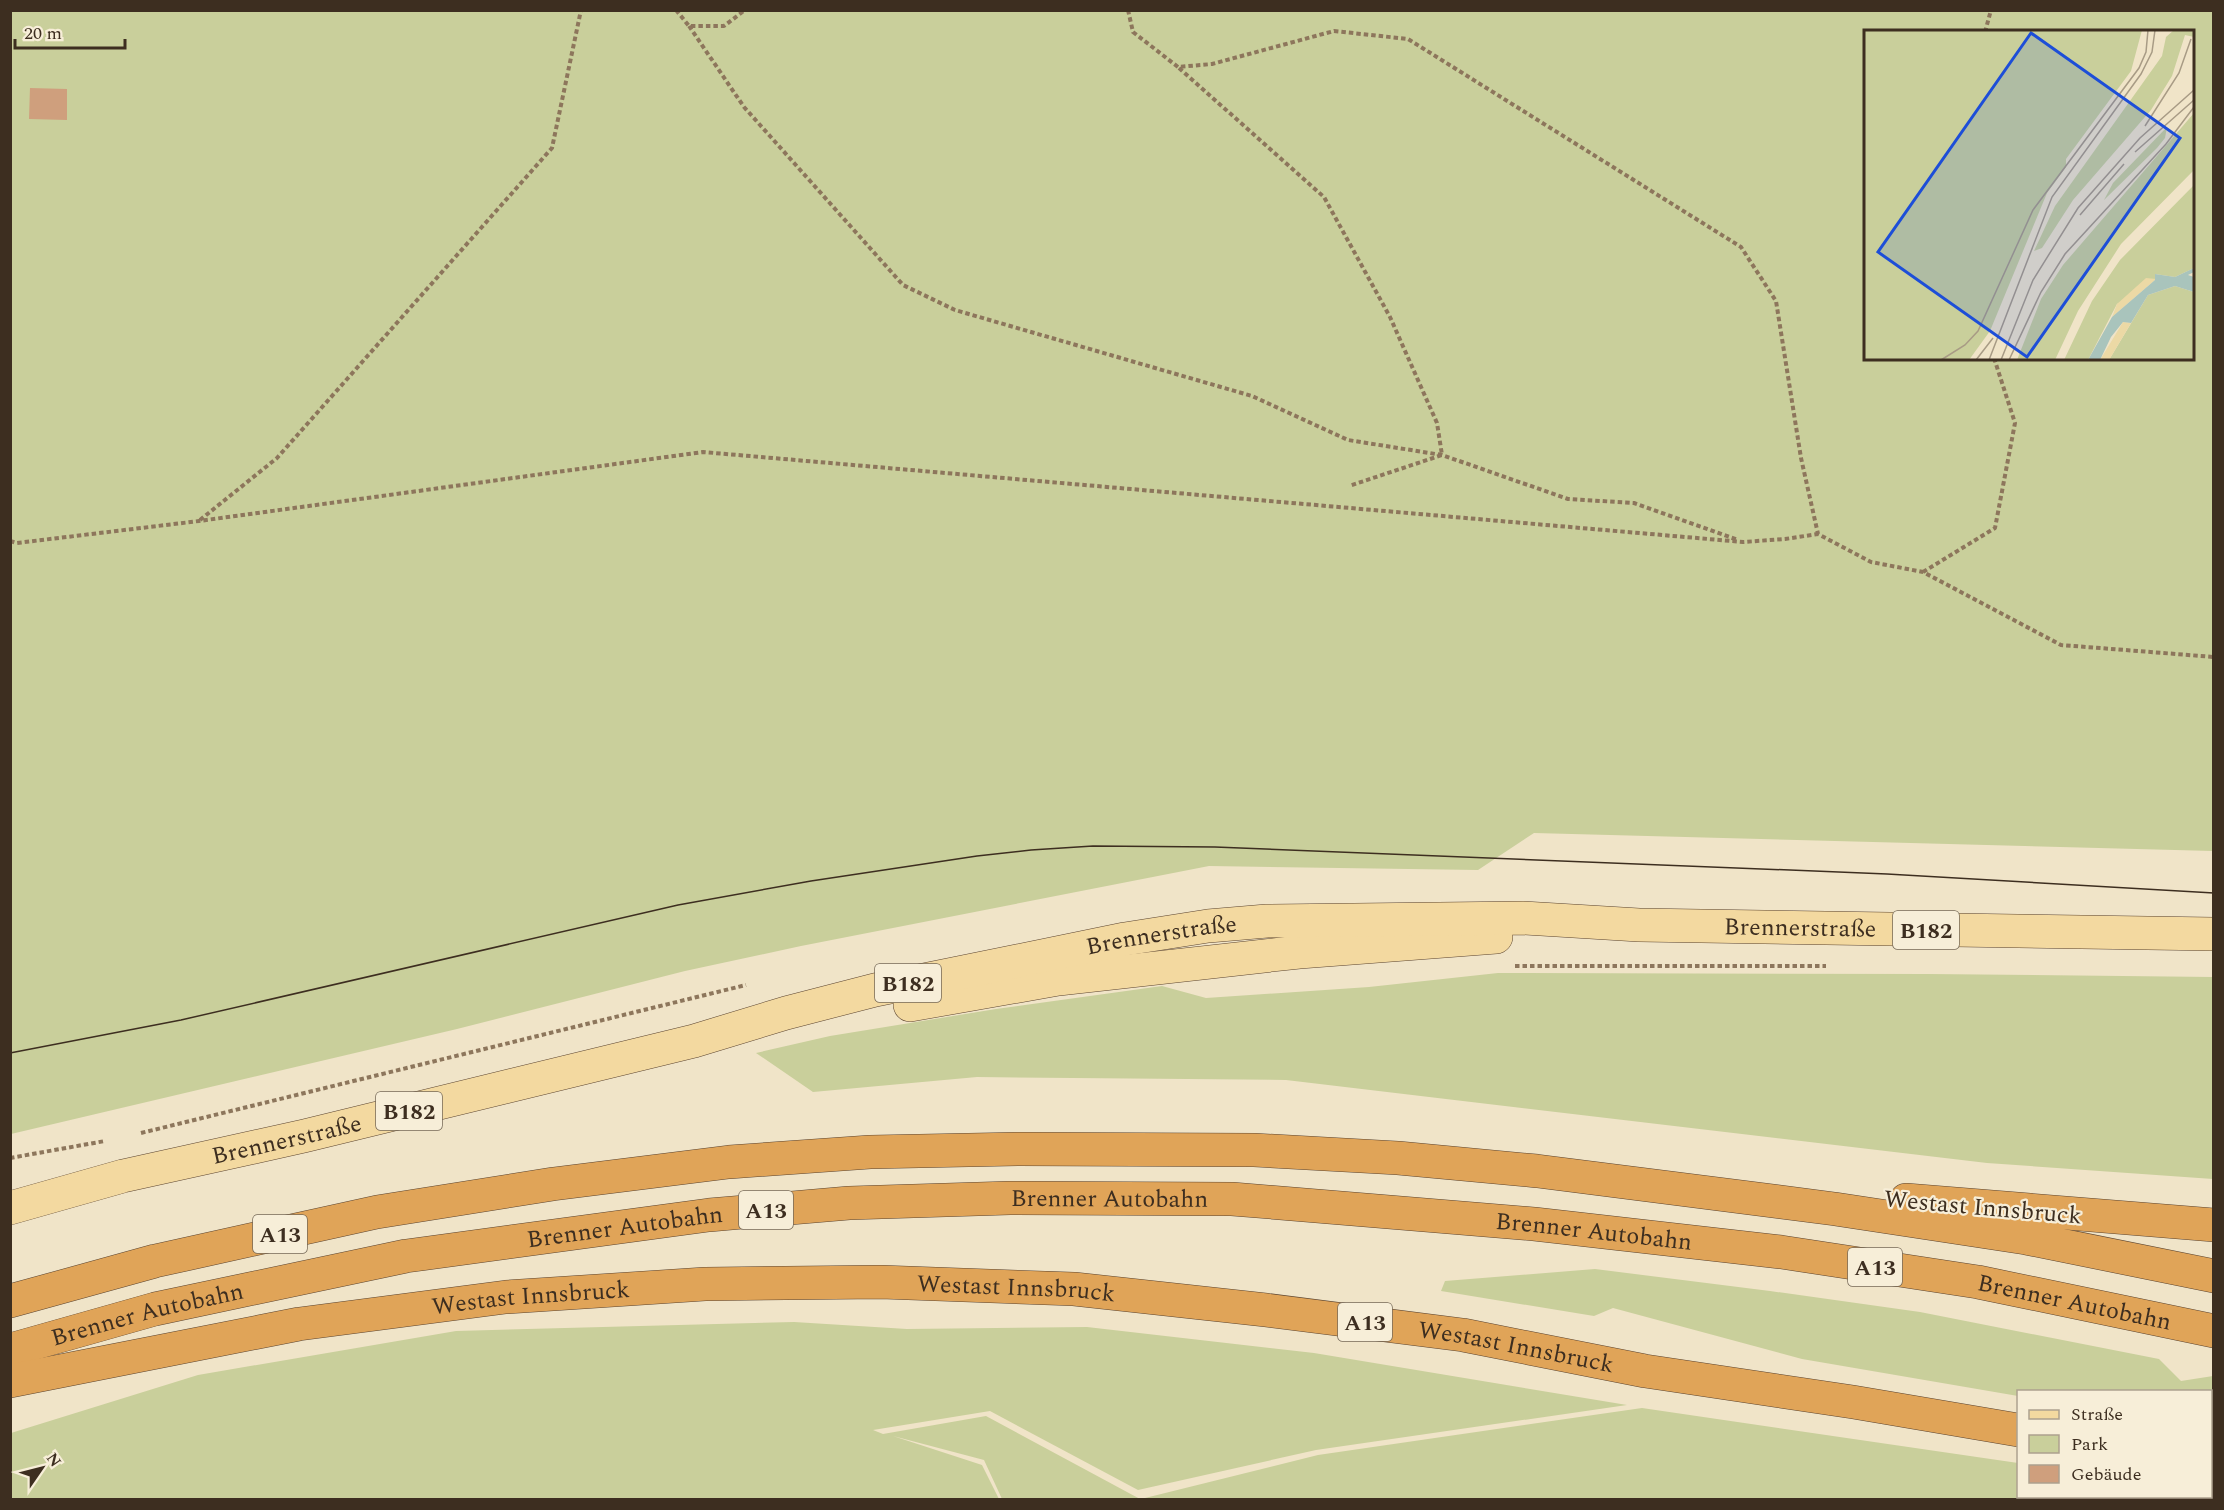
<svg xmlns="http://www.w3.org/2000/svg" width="2224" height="1510" font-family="Spectral,serif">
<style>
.green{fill:#c9cf9b;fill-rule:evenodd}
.building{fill:#cf9f7d}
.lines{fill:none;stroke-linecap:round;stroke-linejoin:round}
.primary-casing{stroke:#5b4430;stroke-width:34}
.motorway-casing{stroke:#5b4430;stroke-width:34}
.path{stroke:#8d765c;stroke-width:4;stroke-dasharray:4.5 3;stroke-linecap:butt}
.primary{stroke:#f3d9a0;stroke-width:33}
.motorway{stroke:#e0a458;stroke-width:33}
.tram{stroke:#3d2e20;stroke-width:1.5}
.labels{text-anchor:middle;stroke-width:4.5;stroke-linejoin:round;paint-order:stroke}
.shield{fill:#f7eed8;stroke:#756857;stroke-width:1.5}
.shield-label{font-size:22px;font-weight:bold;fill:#3d2e20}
.street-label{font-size:24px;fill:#3d2e20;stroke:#f7eed8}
.inset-road{fill:none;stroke:#a89b85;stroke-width:1.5}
.view{fill:#1d4ed8;fill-opacity:0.15;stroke:#1d4ed8;stroke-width:3}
.inset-edge{fill:none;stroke:#3d2e20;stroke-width:3}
</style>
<rect width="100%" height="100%" fill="#f0e4c8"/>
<g class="green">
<path d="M10,11H2213V851L1534,833L1478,870L1209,866L801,946L685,971L457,1029L11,1134ZM1866,32H2192V358H1866Z"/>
<path d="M1498,973L1928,974L2213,977V1179L1987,1163L1286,1080L977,1077L813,1092L756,1053L830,1036L996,1009L1162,986L1206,998L1369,987Z"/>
<path d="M1595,1269L1770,1291L1920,1312L2159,1359L2181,1381L2213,1376V1396L2211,1397L2210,1392H2018V1396L1802,1359L1613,1308L1594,1316L1441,1291L1445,1281Z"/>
<path d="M794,1322L907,1329L1087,1327L1314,1353L1627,1405L1316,1450L1138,1490L990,1411L873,1430L883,1434L986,1416L1140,1499H1002L984,1460L893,1436L982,1465L999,1499H11V1433L198,1375L456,1331Z"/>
<path d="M1642,1408L2018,1463V1496H2210L2211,1483H2213V1499H1141L1318,1455Z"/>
</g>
<path class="building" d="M30,88L67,89V120L29,119Z"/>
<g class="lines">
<g class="primary-casing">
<g id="primary">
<path d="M910,1005L1058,979L1299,952L1496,937"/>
<path id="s1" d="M10,1208L123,1176L304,1136L694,1041L786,1013L875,990L1125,939L1208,926L1267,921L1523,918L1639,925L2214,934"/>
</g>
</g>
<g class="motorway-casing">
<g id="motorway">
<path d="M1906,1200L2214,1225"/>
<path d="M10,1301L155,1261L377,1212L553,1184L729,1162L870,1152L1019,1149L1254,1150L1398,1158L1537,1171L1835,1209L2026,1238L2214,1276"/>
<path id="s2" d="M10,1350L155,1309L406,1256L709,1215L849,1203L1010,1198L1232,1199L1534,1224L1781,1252L1978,1282L2214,1331"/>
<path id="s3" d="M10,1381L299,1324L506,1297L705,1284L881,1282L1074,1289L1266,1310L1463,1335L1645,1371L1853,1402L2018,1430"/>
<path d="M2210,1454L2214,1455"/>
</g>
</g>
<g class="path">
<path d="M676,10L689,26H724L745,10"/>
<path d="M1128,10L1133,32L1178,67L1212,64L1334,31L1408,39L1741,247L1776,301L1801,458L1818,534L1871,562L1923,572L2061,645L2214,657"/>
<path d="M689,26L744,107L903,285L955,310L1252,396L1348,440L1442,455L1568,499L1634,503L1738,540"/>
<path d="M1985,32L1991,10"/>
<path d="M1179,68L1324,197L1390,317L1437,423L1442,455L1349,486"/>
<path d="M200,520L277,458L552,148L581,10"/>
<path d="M10,541L17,543L199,521L703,452L1743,542L1785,539L1818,534"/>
<path d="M1923,572L1995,528L2015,423L1994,358"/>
<path d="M1515,966H1826"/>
<path d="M141,1133L746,985"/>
<path d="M10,1158L105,1141"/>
</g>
<use href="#primary" class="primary"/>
<use href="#motorway" class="motorway"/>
<path class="tram" d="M10,1053L181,1020L678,905L811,881L977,856L1031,850L1093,846L1215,847L1887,874L2214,893"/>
</g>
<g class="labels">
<g class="shield">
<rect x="1893" y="911" width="66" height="38" rx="4.5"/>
<rect x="875" y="964" width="66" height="38" rx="4.5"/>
<rect x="376" y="1092" width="66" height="38" rx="4.5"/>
<rect x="739" y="1191" width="54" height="38" rx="4.5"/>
<rect x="253" y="1215" width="54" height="38" rx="4.5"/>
<rect x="1848" y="1248" width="54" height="38" rx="4.5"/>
<rect x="1338" y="1303" width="54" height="38" rx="4.5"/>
</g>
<g class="shield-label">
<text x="1926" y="938">B182</text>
<text x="908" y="991">B182</text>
<text x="409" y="1119">B182</text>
<text x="766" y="1218">A13</text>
<text x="280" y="1242">A13</text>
<text x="1875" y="1275">A13</text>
<text x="1365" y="1330">A13</text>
</g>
<g class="street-label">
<text dy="8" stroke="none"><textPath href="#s1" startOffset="1824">Brennerstraße</textPath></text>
<text dy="8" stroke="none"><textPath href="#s1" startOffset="1184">Brennerstraße</textPath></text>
<text dy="8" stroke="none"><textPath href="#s1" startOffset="285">Brennerstraße</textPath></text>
<text dy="8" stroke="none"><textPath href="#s2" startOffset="1114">Brenner Autobahn</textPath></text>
<text transform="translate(1983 1207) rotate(5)" y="8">Westast Innsbruck</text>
<text dy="8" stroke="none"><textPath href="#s2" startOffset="628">Brenner Autobahn</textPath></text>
<text dy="8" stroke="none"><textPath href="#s2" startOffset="1600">Brenner Autobahn</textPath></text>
<text dy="8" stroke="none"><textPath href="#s3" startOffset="1014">Westast Innsbruck</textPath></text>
<text dy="8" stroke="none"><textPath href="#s3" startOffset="528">Westast Innsbruck</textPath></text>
<text dy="8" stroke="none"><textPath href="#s2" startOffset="2086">Brenner Autobahn</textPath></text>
<text dy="8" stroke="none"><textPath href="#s2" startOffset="142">Brenner Autobahn</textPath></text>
<text dy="8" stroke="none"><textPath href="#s3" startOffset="1518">Westast Innsbruck</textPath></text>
</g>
</g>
<g transform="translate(1864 30)">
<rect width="330" height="330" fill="#f0e4c8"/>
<path d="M0,0H278L267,41L202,129V137L183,163L126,301L105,330H0ZM310,0H330V7L321,5L308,46L287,80L209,170L178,218L170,221L191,176L298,26L302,7ZM330,83V140L257,214L214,281L191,330H153L177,269L199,235ZM303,97L301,108L293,118L240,170L249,153ZM330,155V238L311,247L291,244L292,249L253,274L224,330H200L228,271L256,230ZM311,256L330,262V330H245L284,265Z" fill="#c9cf9b"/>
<path d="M282,248L292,249L248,287L253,274ZM259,292L267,293L245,330H236Z" fill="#ecd9a5"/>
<path d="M330,238V242L324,245L330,247V262L311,256L284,265L267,293L259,292L247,307L236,330H224L248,287L291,250V244L311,247Z" fill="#a9c4bc"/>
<path class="inset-road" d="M281,96L315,43L327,9M271,122L330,70M216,185L260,134M77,330L101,315L114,301L169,180L275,38L282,22L284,0M112,330L129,308M125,330L188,167L277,44L288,22L291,0M137,330L169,250L214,178L276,108L330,60M145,330L177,262L201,224L302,114L330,77"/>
<path class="view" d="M167,3L316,108L163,327L14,222Z"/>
<rect width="330" height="330" class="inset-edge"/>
</g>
<rect width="2224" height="1510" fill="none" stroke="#3d2e20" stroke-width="24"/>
<rect x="2017" y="1390" width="195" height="108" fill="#f7eed8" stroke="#ada18e" stroke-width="1.5"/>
<rect x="2029" y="1410" width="30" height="9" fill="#f3d9a0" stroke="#ada18e" stroke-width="1.5"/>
<text x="2071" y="1420" font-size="18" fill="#3d2e20">Straße</text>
<rect x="2029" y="1435" width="30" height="18" fill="#c9cf9b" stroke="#ada18e" stroke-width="1.5"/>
<text x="2071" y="1450" font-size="18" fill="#3d2e20">Park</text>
<rect x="2029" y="1465" width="30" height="18" fill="#cf9f7d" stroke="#ada18e" stroke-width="1.5"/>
<text x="2071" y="1480" font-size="18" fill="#3d2e20">Gebäude</text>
<g transform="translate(42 1468) rotate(55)" stroke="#f7eed8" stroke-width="4.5" paint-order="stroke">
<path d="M0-4.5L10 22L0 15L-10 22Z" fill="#3d2e20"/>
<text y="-9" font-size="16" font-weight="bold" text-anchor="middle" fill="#3d2e20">N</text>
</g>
<path d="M15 39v9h110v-9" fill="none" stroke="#3d2e20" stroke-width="3"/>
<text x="24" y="39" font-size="18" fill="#3d2e20" stroke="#f7eed8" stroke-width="4.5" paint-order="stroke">20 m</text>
</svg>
